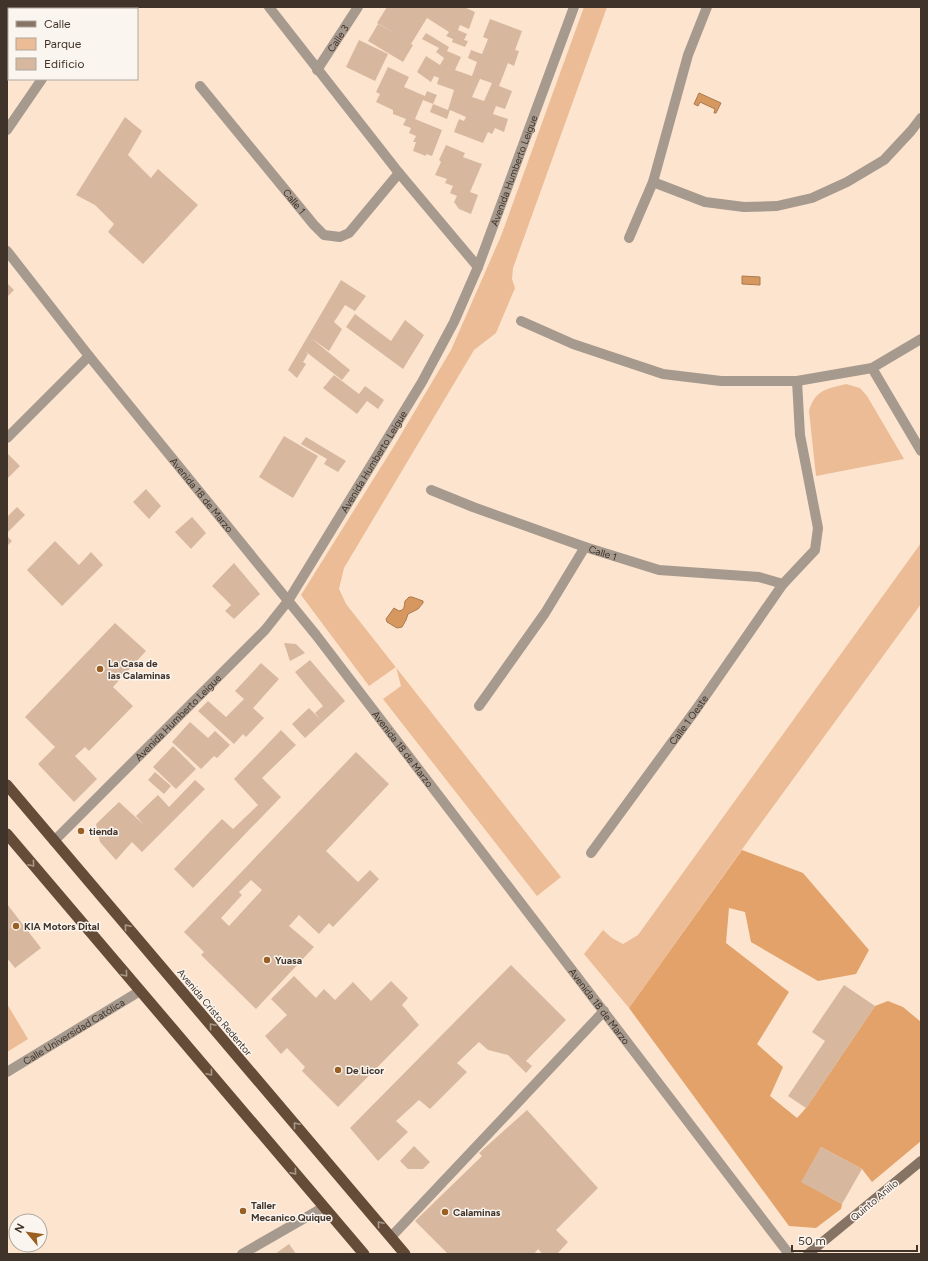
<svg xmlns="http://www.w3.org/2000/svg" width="928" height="1261" font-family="Figtree,sans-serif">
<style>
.green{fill:#ebbc95}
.forest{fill:#e2a26a}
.water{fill:#d79860;stroke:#aa7a50}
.building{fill:#d7b89f;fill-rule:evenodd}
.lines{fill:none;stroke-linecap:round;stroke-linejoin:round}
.minor{stroke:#a6998e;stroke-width:10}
.secondary{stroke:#867363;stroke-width:10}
.trunk{stroke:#644c38;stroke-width:11}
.oneway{stroke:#a8988a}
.poi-dot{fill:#9b5f22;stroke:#fbf5ef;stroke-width:1.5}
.labels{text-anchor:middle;stroke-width:3;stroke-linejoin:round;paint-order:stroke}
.street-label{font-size:10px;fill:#40342a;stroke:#fbf5ef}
.poi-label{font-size:10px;font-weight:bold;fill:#40342a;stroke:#fbf5ef;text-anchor:start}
</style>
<rect width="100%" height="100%" fill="#fde4cf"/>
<g class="green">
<path d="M584,7H607L513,268L512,279L515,288L496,333L474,350L344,568L339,589L346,604L561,877L537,896L383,699L401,686L396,667L369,686L301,595L396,443L451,350L501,236Z"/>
<path d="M846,384L860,388L867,396L904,459L816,476L809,411C815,390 826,389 846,384Z"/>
<path d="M921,543V604L753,834L629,1008L584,954L603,930L612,938L623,944L638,935Z"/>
<path d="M7,1004L28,1039L7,1052Z"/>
</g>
<path class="forest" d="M742,850L803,873L869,950L856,974L818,981L751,942L745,912L729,908L726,943L789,992L757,1044L783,1067L770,1096L797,1118L806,1108L875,1006L888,1001L903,1007L921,1022V1141L872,1182L862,1169L821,1147L802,1182L842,1204L841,1209L816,1228L789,1226L629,1008Z"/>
<g class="water">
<path d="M699,93L721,103L716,113H714L715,109L700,102L698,106L694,104Z"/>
<path d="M742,276L760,277V285L742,284Z"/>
<path d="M409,597H412L423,601V603L418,609L408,614L406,620L402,627L397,628L387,622L386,619L394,608L399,611C405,610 404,606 405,601Z"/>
</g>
<g class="building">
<path d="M387,7H464L475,12L469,29L460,25L458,30L467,34L464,40L468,41L465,47L452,42L453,39L446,36L449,32L427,18L411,44L413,45L403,62L368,41L378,24L396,34L377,23Z"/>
<path d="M490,19L522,31L515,50L519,51L514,66L508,63L499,86L512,91L505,109L496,106L493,114L508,119L504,132L495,128L492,134L488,132L483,143L454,132L459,119L464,121L466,117L450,110L447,119L430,112L433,104L448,110L454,90L437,84L439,78L434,76L431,82L417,72L426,56L440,65L444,58L436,52L439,48L422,39L426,33L449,47L447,51L461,57L455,70L472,76L477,62L468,58L471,50L482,54L488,39L483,37ZM480,79L492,83L484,101L472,97Z"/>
<path d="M359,40L388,54L375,81L346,67Z"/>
<path d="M388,67L409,77L404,87L425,96L427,91L437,95L433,104L423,100L415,119L442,130L432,156L426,154V156L413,151L416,142H413L416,136L409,133L411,128L403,125L406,119L393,114V110L376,102L380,94L376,92Z"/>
<path d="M125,117L142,131L128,155L151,178L158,169L198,205L143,264L108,232L114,224L95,205L76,195Z"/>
<path d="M446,145L465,153L463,157L482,164L470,192L478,195L471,214L459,209L454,202L457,196L450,193L453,186L445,183L447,179L435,175L441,162L439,160Z"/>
<path d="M341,280L366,296L355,311L345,305L334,322L342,329L329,351L311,338L350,370L342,380L305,351L308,354L303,362L306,364L297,378L288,370Z"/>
<path d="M7,283L14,290L7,297Z"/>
<path d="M355,314L391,341L405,320L424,335L403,369L346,327Z"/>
<path d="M334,375L359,394L365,386L384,400L378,409L367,401L357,414L323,388Z"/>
<path d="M284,436L318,456L293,498L259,477Z"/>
<path d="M306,437L346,461L338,472L324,464L327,459L301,444Z"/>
<path d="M7,453L20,466L7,479Z"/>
<path d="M146,489L161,506L149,519L133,502Z"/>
<path d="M17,507L25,515L7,533V517Z"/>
<path d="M192,517L206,533L191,549L175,532Z"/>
<path d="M7,536L12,541L7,546Z"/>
<path d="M55,541L79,565L91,552L103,565L62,606L27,570Z"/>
<path d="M234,563L260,594L234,619L225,611L231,605L212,586Z"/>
<path d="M115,623L146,651L113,687L133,706L89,751L85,747L75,756L97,779L74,802L38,764L55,747L25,717Z"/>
<path d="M284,643L296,644L305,653L290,661Z"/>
<path d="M310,660L345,701L305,738L292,724L309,708L320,719L315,713L323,706L295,672Z"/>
<path d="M261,663L279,679L253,708L264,718L246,737L243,734L234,744L198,711L208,701L226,717L244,699L235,691Z"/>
<path d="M190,722L208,738L215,731L230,745L217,758L214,756L201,769L172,742Z"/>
<path d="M281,730L296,745L262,778L281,797L193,888L174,869L222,819L233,829L258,805L234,779Z"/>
<path d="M173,746L196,769L176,789L153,767Z"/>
<path d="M356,752L389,784L326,851L358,882L370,870L379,879L333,927L329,923L319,934L299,915L289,926L314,947L256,1009L201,955L204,952L184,932ZM251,880L262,890L229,926L221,918L242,895L239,892Z"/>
<path d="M155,772L171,786L164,794L148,780Z"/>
<path d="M195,780L205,789L142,852L132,842L116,860L100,842L96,824L119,802L143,824L136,816L158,795L169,807Z"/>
<path d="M7,904L41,948L15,968L7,958Z"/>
<path d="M511,965L566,1020L526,1061L532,1066L526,1073L508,1055L488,1050L479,1042L457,1063L467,1072L430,1109L419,1100L396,1121L408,1132L378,1161L350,1128Z"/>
<path d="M294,976L316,998L324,989L335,1000L353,982L371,1001L391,981L408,998L402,1005L419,1025L338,1107L302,1071L305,1067L287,1048L281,1054L265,1036L287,1015L271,999Z"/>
<path d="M844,985L875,1006L806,1108L788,1096L825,1041L812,1032Z"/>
<path d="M527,1110L598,1188L556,1230L568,1242L557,1254H540L541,1252L538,1249L534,1254H448L415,1221L482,1156L479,1153Z"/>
<path d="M414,1146L430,1162L423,1169H408L400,1161Z"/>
<path d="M821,1147L862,1169L842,1204L801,1182Z"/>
<path d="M289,1244L296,1254H275Z"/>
</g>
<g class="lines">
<g class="minor">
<path d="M269,7L399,173L478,267"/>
<path d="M91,9L92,7"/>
<path id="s1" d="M317,70L358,7"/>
<path id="s2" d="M200,86L314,225L324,235L340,237L349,233L399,173"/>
<path d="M7,130L42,79"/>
<path d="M653,182L705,202L744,207L777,206L812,198L847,182L884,160L911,131L921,118"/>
<path d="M629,238L653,182L688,55L707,7"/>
<path id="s3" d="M7,251L89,356L316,635L789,1254"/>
<path d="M521,321L573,344L663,374L721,381H797L872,368L921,339"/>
<path d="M872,368L921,451"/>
<path d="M7,438L89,356"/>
<path id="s4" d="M431,490L473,507L585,547L659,570L759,577L783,584"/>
<path d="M479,706L545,613L585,547"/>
<path id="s5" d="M54,841L265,630L288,601L422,382L454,322L478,267L574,7"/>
<path id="s6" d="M591,853L697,708L783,584L815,550L818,528L800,435L797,381"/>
<path id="s7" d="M7,1072L140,991"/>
<path d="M391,1237L604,1011"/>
<path d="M242,1254L324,1207"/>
</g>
<path class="secondary" d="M808,1254L921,1161"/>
<g class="trunk">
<path d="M7,785L405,1254"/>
<path d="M7,834L364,1254"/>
</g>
</g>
<defs><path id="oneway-chevron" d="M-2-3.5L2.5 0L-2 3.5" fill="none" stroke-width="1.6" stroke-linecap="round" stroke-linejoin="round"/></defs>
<g class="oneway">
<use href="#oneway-chevron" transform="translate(32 864) rotate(50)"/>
<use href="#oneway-chevron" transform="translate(127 927) rotate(-130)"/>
<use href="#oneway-chevron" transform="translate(125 974) rotate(50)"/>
<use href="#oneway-chevron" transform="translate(212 1026) rotate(-130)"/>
<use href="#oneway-chevron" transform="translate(210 1073) rotate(50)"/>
<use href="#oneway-chevron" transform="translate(296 1125) rotate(-130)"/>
<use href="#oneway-chevron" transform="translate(294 1172) rotate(50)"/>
<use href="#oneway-chevron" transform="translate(380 1224) rotate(-130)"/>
</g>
<g class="poi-dot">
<circle cx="100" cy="669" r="4"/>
<circle cx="81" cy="831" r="4"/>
<circle cx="16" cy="926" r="4"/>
<circle cx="267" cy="960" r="4"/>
<circle cx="338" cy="1070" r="4"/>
<circle cx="243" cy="1211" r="4"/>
<circle cx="445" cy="1212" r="4"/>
</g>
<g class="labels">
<g class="street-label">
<text dy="4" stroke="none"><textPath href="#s1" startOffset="38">Calle 3</textPath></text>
<text dy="4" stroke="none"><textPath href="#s5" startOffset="823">Avenida Humberto Leigue</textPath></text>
<text dy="4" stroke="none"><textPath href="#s2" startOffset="149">Calle 1</textPath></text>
<text dy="4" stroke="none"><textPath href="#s5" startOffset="499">Avenida Humberto Leigue</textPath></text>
<text dy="4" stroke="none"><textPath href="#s3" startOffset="312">Avenida 18 de Marzo</textPath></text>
<text dy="4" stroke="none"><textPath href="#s4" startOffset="183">Calle 1</textPath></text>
<text dy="4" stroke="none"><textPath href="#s5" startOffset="175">Avenida Humberto Leigue</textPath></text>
<text dy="4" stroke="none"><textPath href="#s6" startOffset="165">Calle 1 Oeste</textPath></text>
<text dy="4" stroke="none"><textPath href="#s3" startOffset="636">Avenida 18 de Marzo</textPath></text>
<text dy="4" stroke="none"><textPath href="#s3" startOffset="960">Avenida 18 de Marzo</textPath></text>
<text transform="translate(215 1012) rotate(50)" y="4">Avenida Cristo Redentor</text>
<text dy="4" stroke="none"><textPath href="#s7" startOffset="78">Calle Universidad Católica</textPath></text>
<text transform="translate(874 1200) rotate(-40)" y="4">Quinto Anillo</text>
</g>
<g class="poi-label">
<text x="108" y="667">La Casa de<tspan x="108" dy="12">las Calaminas</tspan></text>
<text x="89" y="835">tienda</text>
<text x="24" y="930">KIA Motors Dital</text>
<text x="275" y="964">Yuasa</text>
<text x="346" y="1074">De Licor</text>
<text x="251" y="1209">Taller<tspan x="251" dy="12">Mecanico Quique</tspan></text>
<text x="453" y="1216">Calaminas</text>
</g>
</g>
<rect width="928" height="1261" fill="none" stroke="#40342a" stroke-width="16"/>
<rect x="8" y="8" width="130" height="72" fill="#fbf5ef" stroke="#b0a8a0"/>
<rect x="16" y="21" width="20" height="6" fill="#867363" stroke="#b0a8a0"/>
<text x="44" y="28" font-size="12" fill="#40342a">Calle</text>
<rect x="16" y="38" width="20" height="12" fill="#ebbc95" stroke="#b0a8a0"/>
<text x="44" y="48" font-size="12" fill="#40342a">Parque</text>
<rect x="16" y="58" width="20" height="12" fill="#d7b89f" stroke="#b0a8a0"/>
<text x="44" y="68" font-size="12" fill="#40342a">Edificio</text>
<g transform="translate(28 1233) rotate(299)"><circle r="19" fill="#fbf5ef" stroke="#b0a8a0"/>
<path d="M0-3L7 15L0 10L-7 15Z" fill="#9b5f22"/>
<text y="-6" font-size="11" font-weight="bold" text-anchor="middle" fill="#40342a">N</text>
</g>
<path d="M792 1245v6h125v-6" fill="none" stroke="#40342a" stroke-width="2"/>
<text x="798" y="1245" font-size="12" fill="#40342a" stroke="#fbf5ef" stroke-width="3" paint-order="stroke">50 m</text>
</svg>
